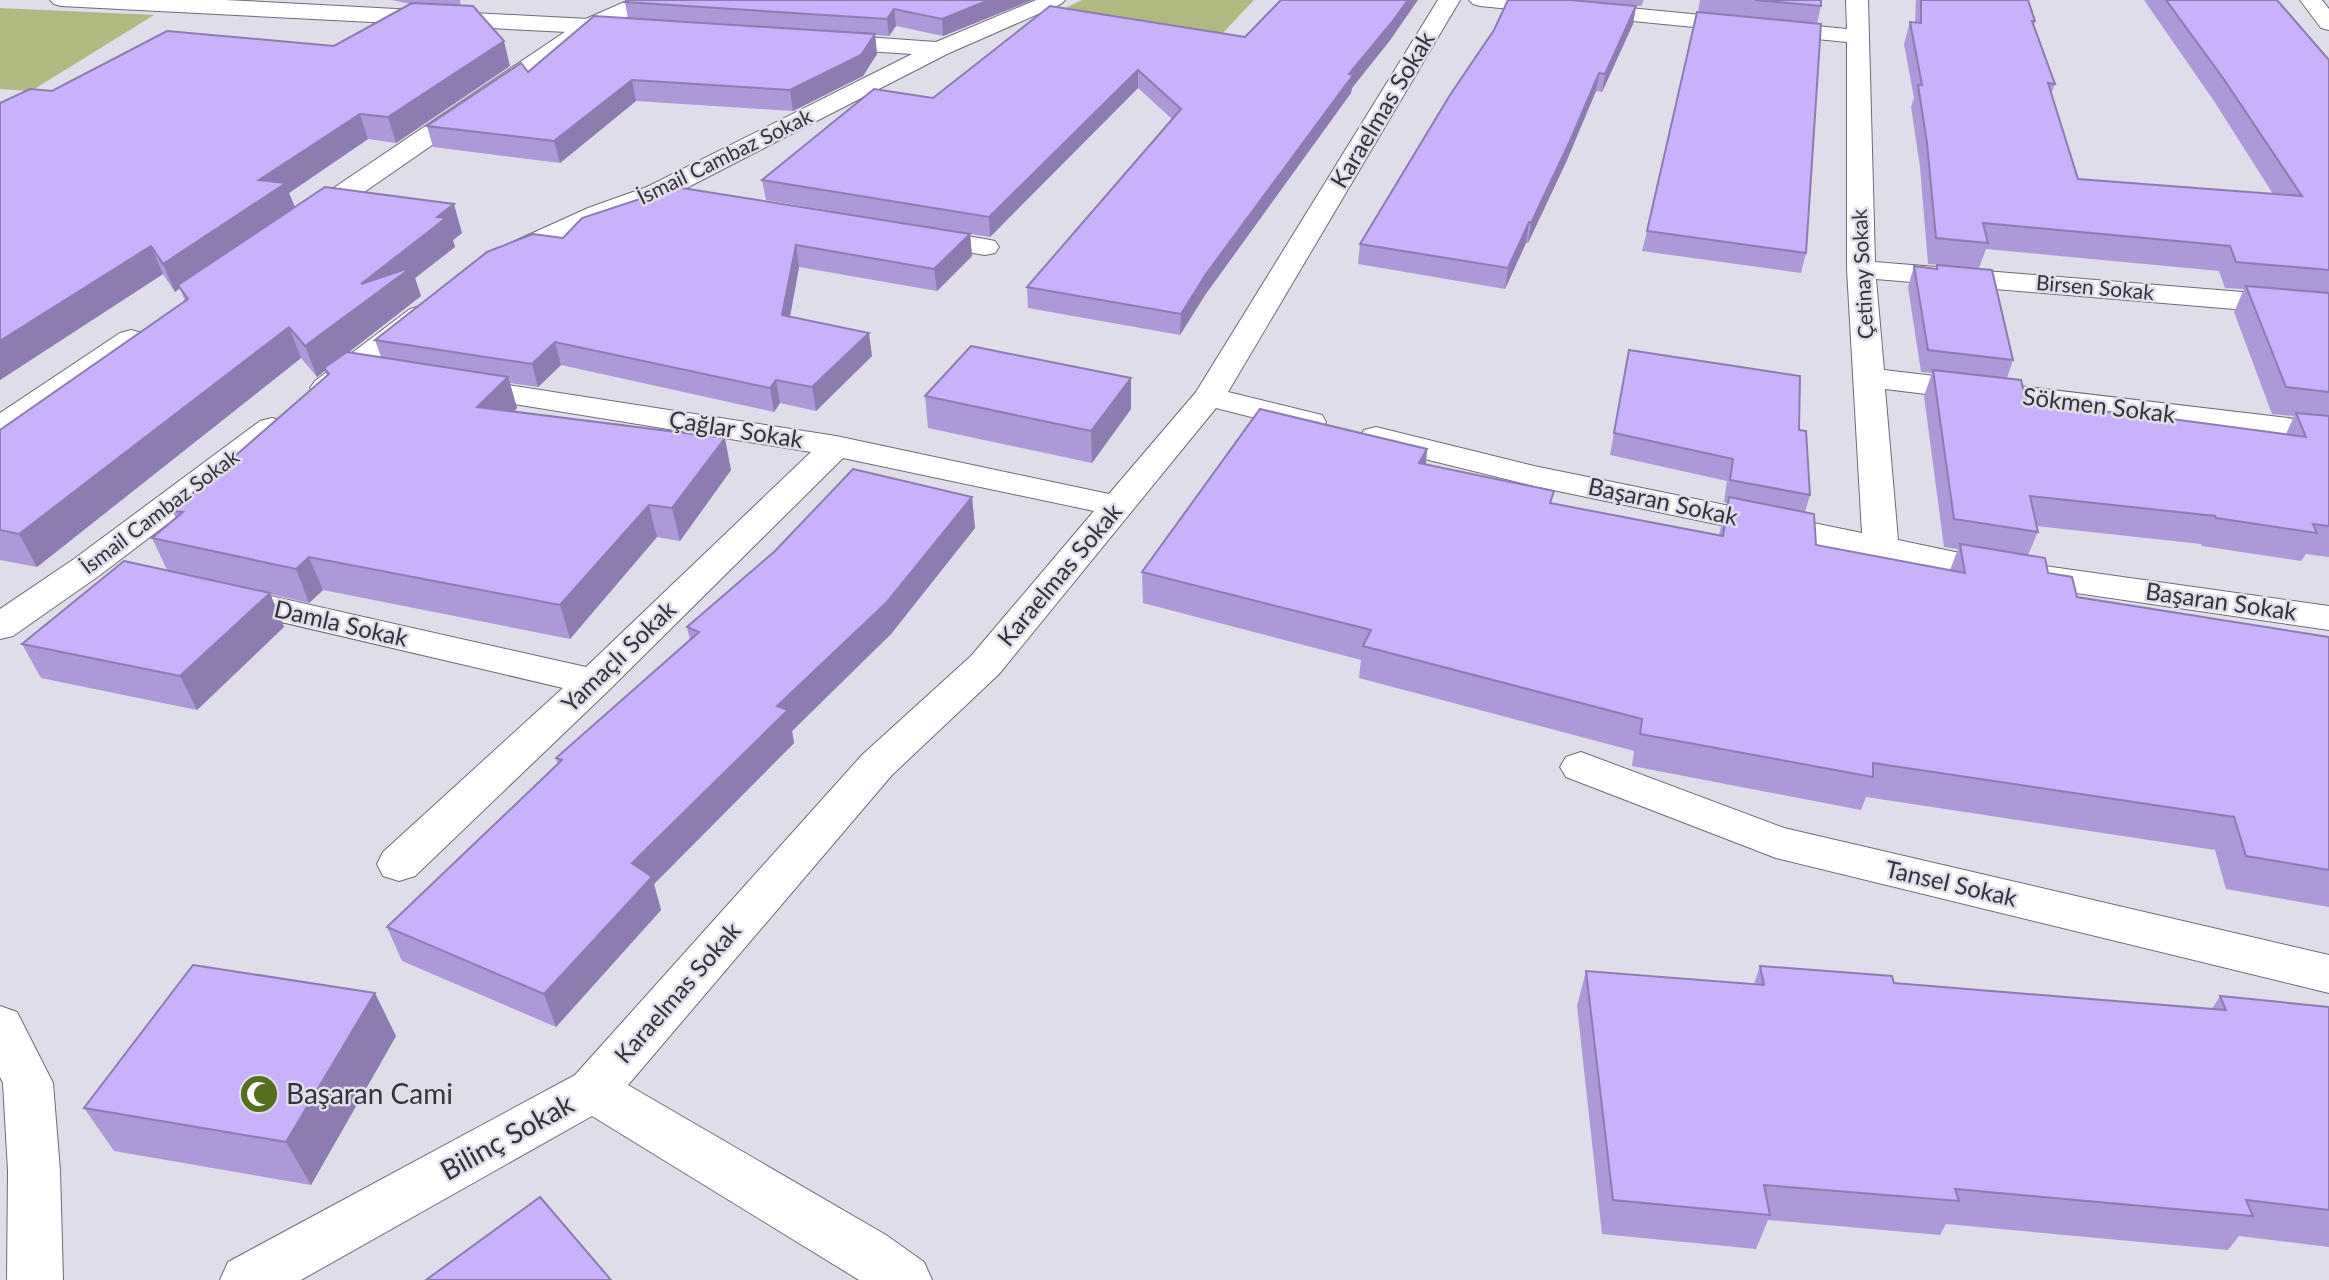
<svg xmlns="http://www.w3.org/2000/svg" width="2329" height="1280" font-family="Lato,sans-serif">
<style>
.green{fill:#afb980}
.lines{fill:none;stroke-linecap:round;stroke-linejoin:round}
.minor-casing{stroke:#6e6a76;stroke-width:2}
.tertiary-casing{stroke:#6e6a76;stroke-width:2}
.minor{fill:#fff;fill-rule:evenodd}
.tertiary{fill:#fff;fill-rule:evenodd}
.wall{fill:#ad98d8}
.shaded-wall{fill:#8d7cb0}
.building{fill:#c9b1fb;stroke:#8d7cb0;stroke-width:2}
.labels{text-anchor:middle;stroke-width:5;stroke-linejoin:round;paint-order:stroke}
.far-street-label{font-size:21px;fill:#353338;stroke:#e0ddea}
.street-label{font-size:24px;fill:#353338;stroke:#e0ddea}
.near-poi-label{font-size:28px;fill:#353338;stroke:#e0ddea;text-anchor:start}
.near-street-label{font-size:28px;fill:#353338;stroke:#e0ddea}
</style>
<rect width="100%" height="100%" fill="#e0ddea"/>
<g class="green">
<path d="M1082,0H1254L1220,36L1053,14Z"/>
<path d="M0,8L154,15L31,91L0,89Z"/>
</g>
<g class="lines">
<g class="minor-casing">
<g id="minor">
<path d="M50,0H225L626,21L634,23L637,28L634,33L626,35L61,6L54,4Z"/>
<path d="M1036,0H1065L1061,4L947,54L665,199L608,220L513,263L503,265L493,263L489,257L493,251L588,208L647,187L912,54L822,48L814,46L811,41L814,36L822,34L936,42Z"/>
<path d="M1438,0H1460L1228,392L1322,415L1326,422L1322,429L1310,432L1216,408L999,674L892,775L628,1085L886,1235L924,1262L932,1280H859L592,1116L301,1280H220L228,1262L575,1075L862,755L971,656L1094,511L843,458L608,691L415,876L399,881L383,876L377,864L383,852L563,688L213,606L207,598L213,590L226,586L586,667L811,452L452,394L447,387L452,380L463,378L836,436L1109,494L1196,392Z"/>
<path d="M1469,0H1546L1847,29L1846,0H1868L1875,262L2329,299V317L1876,279L1884,370L2329,423V443L1885,389L1898,540L1974,556L2329,606V630L1974,578L1534,486L1364,444L1360,437L1364,430L1376,427L1534,466L1862,533L1847,269V42L1480,6L1473,4Z"/>
<path d="M2300,0H2322L2329,9V30L2321,28Z"/>
<path d="M921,229L985,239L995,241L999,247L995,253L985,255L911,243L907,237L911,231Z"/>
<path d="M420,306L430,309L435,315L430,321L337,395L326,397L315,395L310,388L315,381L410,309Z"/>
<path d="M272,418L284,421L288,428L284,435L100,575L13,636L0,639V609L74,559L260,421Z"/>
<path d="M0,1006L17,1012L53,1083L60,1171L63,1280H7L8,1171L3,1083L0,1077Z"/>
</g>
</g>
<g class="tertiary-casing">
<g id="tertiary">
<path d="M629,0H658L654,4L597,31L315,226L305,228L295,226L291,220L295,214L581,21Z"/>
<path d="M131,330L142,333L146,339L142,345L12,435L0,438V413L120,333Z"/>
<path d="M1581,752L1784,828L2329,955V993L1776,858L1566,777L1560,767L1566,757Z"/>
</g>
</g>
<use href="#minor" class="minor"/>
<use href="#tertiary" class="tertiary"/>
</g>
<g class="wall">
<path d="M391,0H460L461,6L510,66L396,143L368,139L289,193L295,207L462,233L453,240L455,247L415,278L421,296L349,352L381,357L375,340L563,238L909,224L766,200L762,180L933,98L1245,37L1391,39L1352,88L1351,93L1205,295L1180,335L1028,308L1027,287L1172,119L1138,88L990,237L970,234L972,256L937,291L799,267L790,317L872,356L816,411L780,403L774,412L561,365L538,387L510,383L517,408L514,412L731,470L680,541L657,537L570,639L323,590L309,603L270,594L284,627L197,710L41,678L22,644L167,570L152,538L176,518L172,511L327,376L325,370L317,377L301,358L37,567L0,560V430L185,301L180,288L175,292L163,274L0,380V103L334,46L411,4Z"/>
<path d="M1032,0L943,36L896,26L889,36L875,35L877,54L863,76L793,111L636,101L560,163L433,147L427,126L628,19L625,2Z"/>
<path d="M1573,0H1644L1641,6Z"/>
<path d="M1700,0H1821V6L1817,23L1698,12Z"/>
<path d="M1916,0H2028L2035,21L2034,26L2055,84L2051,94L2078,179L2273,194L2214,101L2144,0H2277L2329,60V557L2306,554L2301,561L2202,546L2201,544L2036,526L2038,532L2028,555L2048,573L2077,597L2329,637V907L2226,889L2215,850L1866,797L1861,810L1632,766L1634,751L1359,678L1361,660L1143,603L1142,572L1427,449L1426,464L1552,503L1719,535L1727,503L1724,502L1727,481L1610,455L1629,350L1799,430L1810,495L1805,512L1816,545L1950,570L1958,549L1944,547L1924,396L1932,373L1921,372L1908,287L1914,266L1936,269L1937,265L2013,360L2007,378L2027,404L2286,434L2294,416L2272,414L2234,312L2244,289L2225,288L2219,271L1986,249L1979,268L1928,264L1920,167L1911,107L1914,98L1904,44L1910,22L1915,23Z"/>
<path d="M1636,6L1633,24L1602,92L1596,91L1567,160L1528,243H1526L1505,289L1358,264L1360,244Z"/>
<path d="M1647,231L1806,253L1801,273L1642,251Z"/>
<path d="M1131,378V409L1092,463L928,428L925,396Z"/>
<path d="M972,497L975,528L891,634L792,731L794,743L654,884L661,910L556,1027L402,961L387,927L558,765L556,758L690,640L687,627Z"/>
<path d="M1760,966L1894,983L2212,1009L2220,996L2329,1007V1247L2239,1236L2228,1250L1946,1224L1940,1235L1768,1220L1756,1249L1602,1234L1577,1006L1586,971L1754,984Z"/>
<path d="M396,1036L311,1185L114,1151L84,1108Z"/>
</g>
<g class="shaded-wall">
<path d="M989,0H1032L943,36L942,19Z"/>
<path d="M1408,0H1418L1391,39L1352,88L1351,93L1205,295L1180,335L1181,314L1206,274L1349,74Z"/>
<path d="M1636,6L1633,24L1602,92L1605,74Z"/>
<path d="M894,9L896,26L889,36L887,19Z"/>
<path d="M875,34L877,54L863,76L793,111L790,90Z"/>
<path d="M504,41L510,66L396,143L388,117Z"/>
<path d="M1138,70V88L990,237L989,217Z"/>
<path d="M1599,73L1596,91L1567,160L1528,243L1531,223Z"/>
<path d="M632,80L636,101L560,163L554,141Z"/>
<path d="M360,114L368,139L289,193L296,210L178,285L180,288L175,292L163,264L259,180Z"/>
<path d="M454,204L462,233L453,240L455,247L415,278L421,296L317,377L305,346L361,284L437,217Z"/>
<path d="M1529,222L1526,243L1505,289L1508,268Z"/>
<path d="M970,234L972,256L937,291L934,269Z"/>
<path d="M796,245L799,267L786,338L782,315Z"/>
<path d="M151,246L163,274L0,380V341Z"/>
<path d="M289,327L301,358L37,567L19,534Z"/>
<path d="M869,333L872,356L816,411L812,387Z"/>
<path d="M555,342L561,365L538,387L532,364Z"/>
<path d="M508,377L517,408L487,439L477,407Z"/>
<path d="M1131,378V409L1092,463L1091,431Z"/>
<path d="M776,380L780,403L774,412L770,388Z"/>
<path d="M725,438L731,470L680,541L672,508Z"/>
<path d="M1427,449L1424,479L1419,463Z"/>
<path d="M972,497L975,528L891,634L792,731L794,743L654,884L661,910L556,1027L544,994L632,863Z"/>
<path d="M649,505L657,537L570,639L560,605Z"/>
<path d="M309,557L323,590L309,603L296,569Z"/>
<path d="M270,593L284,627L197,710L180,676Z"/>
<path d="M375,993L396,1036L311,1185L286,1142Z"/>
</g>
<g class="building">
<path d="M629,0H989L942,19L894,9L887,19L625,2Z"/>
<path d="M1281,0H1408L1392,22L1349,74L1353,75L1206,274L1181,314L1027,287L1181,109L1138,70L989,217L762,180L874,89L933,98L1050,6L1245,37Z"/>
<path d="M1508,0H1570L1636,6L1605,74L1599,73L1570,141L1531,223L1529,222L1508,268L1360,244L1450,95L1494,30Z"/>
<path d="M1755,0H1821V6Z"/>
<path d="M1921,0H2028L2035,21H2032L2055,84L2048,83L2078,179L2302,196L2223,78L2166,0H2277L2329,60V270L2236,262L2230,246L1983,223L1988,243L1936,238L1927,143L1918,85H1922L1910,22L1921,23Z"/>
<path d="M412,3L473,6L504,41L388,117L360,114L259,180L286,183L163,264L151,246L0,341V103L30,89L52,91L167,31L334,46Z"/>
<path d="M1697,12L1821,24L1806,253L1647,231Z"/>
<path d="M594,16L875,34L861,55L790,90L632,80L554,141L427,126L521,63L528,72Z"/>
<path d="M325,187L454,204L437,217L446,218L361,284L412,267L305,346L289,327L19,534L0,530V430L188,299L178,285Z"/>
<path d="M676,187L970,234L934,269L796,245L782,315L869,333L812,387L776,380L770,388L555,342L532,364L375,340L487,252L533,234L563,238L582,218Z"/>
<path d="M1937,265L1992,270L2013,360L1928,350L1914,266L1937,269Z"/>
<path d="M2246,286L2329,293V392L2286,387Z"/>
<path d="M971,346L1131,378L1091,431L925,396Z"/>
<path d="M1629,350L1800,376L1799,430L1806,431L1810,495L1730,480L1733,459L1614,433Z"/>
<path d="M347,352L508,377L477,407L725,438L672,508L649,505L560,605L309,557L296,569L152,538L183,512L172,511L329,374L324,368Z"/>
<path d="M1933,370L2021,380L2027,404L2142,415L2306,437L2296,413L2329,416V526L2313,524L2317,533L2216,518L2215,516L2030,496L2038,532L1954,519Z"/>
<path d="M1260,409L1427,449L1419,463L1554,491L1550,503L1723,536L1729,497L1814,514L1816,545L1965,573L1960,544L2045,558L2048,573L2072,577L2077,597L2329,637V870L2246,856L2234,817L1873,763V777L1640,734L1642,719L1363,646L1371,630L1142,572Z"/>
<path d="M853,469L972,497L887,602L777,706L788,710L632,863L652,877L544,994L387,927L562,760L556,758L699,632L687,627L775,551Z"/>
<path d="M124,561L270,593L180,676L22,644Z"/>
<path d="M193,965L375,993L286,1142L84,1108Z"/>
<path d="M1760,966L1892,976L1894,983L2226,1010L2220,996L2329,1007V1210L2246,1200L2253,1216L1955,1189L1959,1201L1764,1185L1770,1215L1613,1200L1586,971L1764,985Z"/>
<path d="M540,1197L611,1280H426Z"/>
</g>
<defs>
<g id="mosque-disc" transform="scale(2.0125)"><circle r="9.5" fill="#556e1f" stroke="#e0ddea"/><path d="M3.5-4.9A6 6 0 1 0 3.5 4.9A5 5 0 1 1 3.5-4.9Z" fill="#fff"/></g>
</defs>
<g fill-rule="evenodd">
<use href="#mosque-disc" x="259" y="1094"/>
</g>
<g class="labels">
<g class="far-street-label">
<text transform="translate(725 157) rotate(-26)" y="7">İsmail Cambaz Sokak</text>
<text transform="translate(1863 274) rotate(-93)" y="7">Çetinay Sokak</text>
<text transform="translate(2095 288) rotate(5)" y="7">Birsen Sokak</text>
<text transform="translate(160 512) rotate(-37)" y="7">İsmail Cambaz Sokak</text>
</g>
<g class="street-label">
<text transform="translate(1383 110) rotate(-59)" y="8">Karaelmas Sokak</text>
<text transform="translate(2099 406) rotate(7)" y="8">Sökmen Sokak</text>
<text transform="translate(736 430) rotate(9)" y="8">Çağlar Sokak</text>
<text transform="translate(1663 502) rotate(12)" y="8">Başaran Sokak</text>
<text transform="translate(1060 575) rotate(-50)" y="8">Karaelmas Sokak</text>
<text transform="translate(2221 602) rotate(8)" y="8">Başaran Sokak</text>
<text transform="translate(341 624) rotate(13)" y="8">Damla Sokak</text>
<text transform="translate(619 657) rotate(-44)" y="8">Yamaçlı Sokak</text>
<text transform="translate(1951 884) rotate(13)" y="8">Tansel Sokak</text>
<text transform="translate(678 993) rotate(-49)" y="8">Karaelmas Sokak</text>
</g>
<g class="near-poi-label">
<text x="286" y="1104">Başaran Cami</text>
</g>
<g class="near-street-label">
<text transform="translate(507 1137) rotate(-29)" y="10">Bilinç Sokak</text>
</g>
</g>
</svg>
